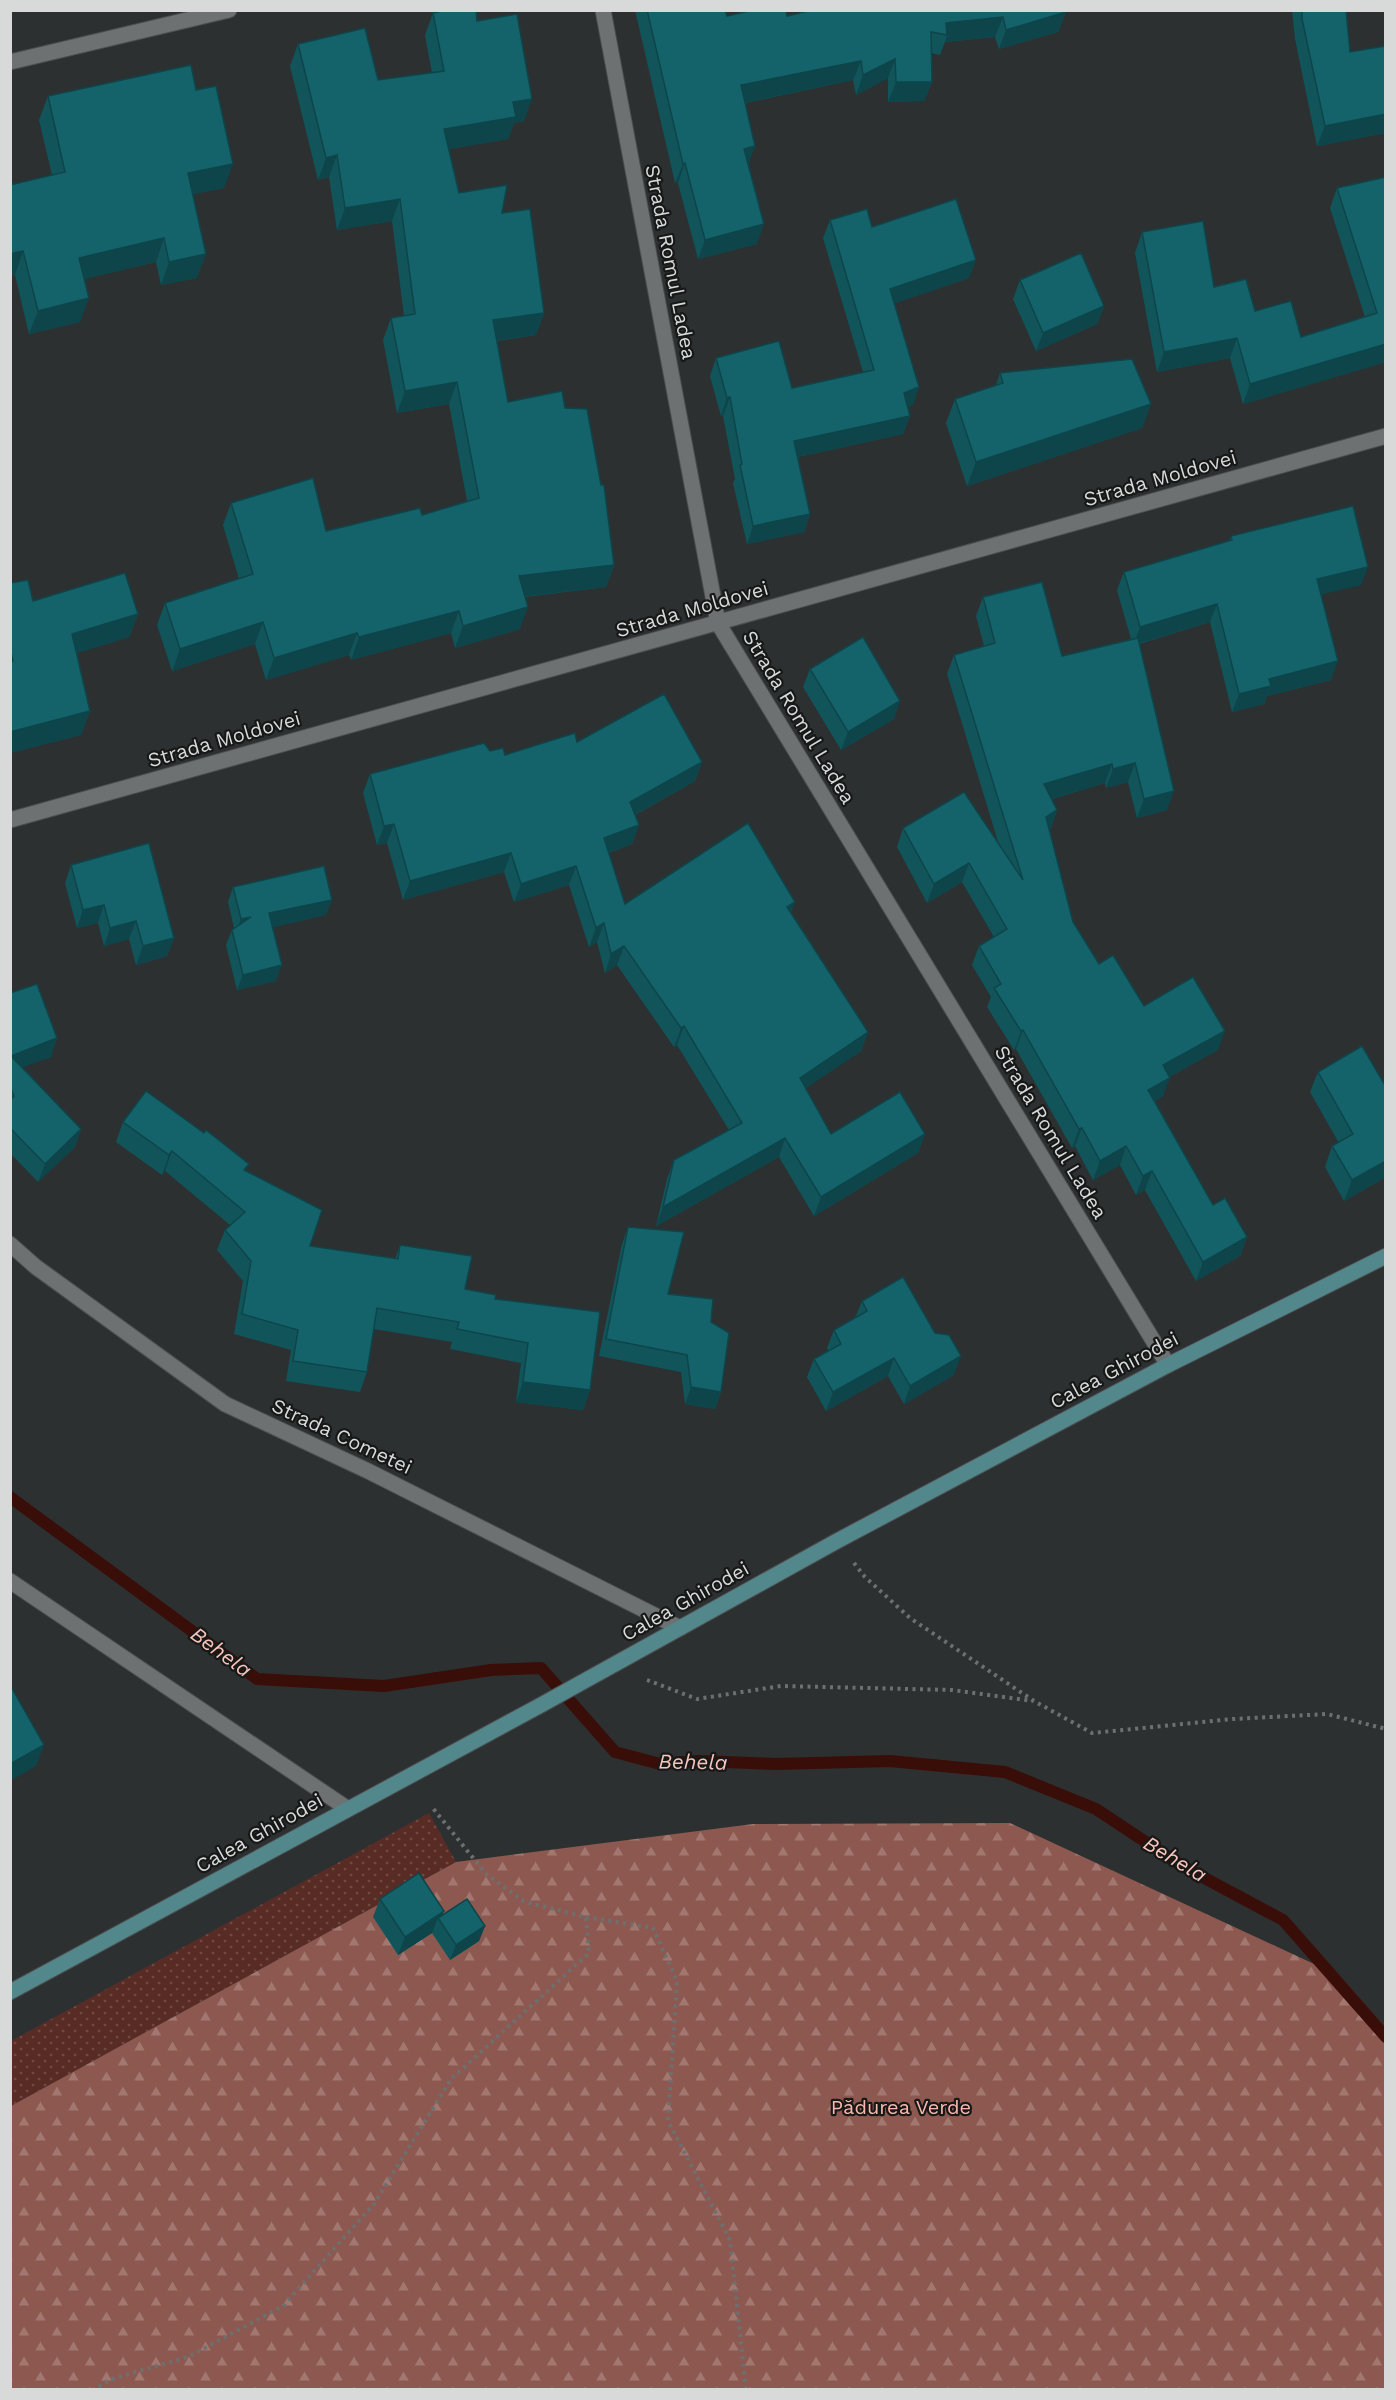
<svg xmlns="http://www.w3.org/2000/svg" width="1396" height="2400" font-family="'Work Sans',sans-serif">
<style>
.grass{fill:url(#grass-dots)}
.forest{fill:url(#forest-firs)}
.lines{fill:none;stroke-linecap:round;stroke-linejoin:round}
.stream{stroke:#3a0e08;stroke-width:12}
.street-casing{stroke:#4c4e4f;stroke-width:17}
.secondary-casing{stroke:#4c4e4f;stroke-width:17}
.path{stroke:#6d7071;stroke-width:4;stroke-dasharray:3 4.5;stroke-linecap:butt}
.street{stroke:#6e7171;stroke-width:15}
.secondary{stroke:#52878b;stroke-width:15}
.wall{fill:#11555b}
.shaded-wall{fill:#0e454a}
.building{fill:#14636a;stroke:#0e454a;stroke-width:1.5}
.labels{text-anchor:middle;stroke-width:4.5;stroke-linejoin:round;paint-order:stroke}
.street-label{font-size:20px;fill:#d8dada;stroke:#171818}
.park-label{font-size:20px;fill:#fcb7ac;stroke:#171818}
.water-label{font-size:21px;font-style:italic;fill:#f7c3ba;stroke:#171818}
</style>
<defs>
<pattern id="grass-dots" width="8" height="8" patternUnits="userSpaceOnUse" patternTransform="scale(1.5)"><rect width="8" height="8" fill="#582c25"/><path d="M2 2h.1M6 6h.1" fill="none" stroke="#6f4a44" stroke-width="1.8" stroke-linecap="round"/></pattern>
<pattern id="forest-firs" width="22" height="20" patternUnits="userSpaceOnUse" patternTransform="scale(1.5)"><rect width="22" height="20" fill="#8d584f"/><path d="M5 1l3.5 6h-7zM16 11l3.5 6h-7z" fill="#a17770"/></pattern>
</defs>
<rect width="100%" height="100%" fill="#2d3031"/>
<path class="grass" d="M429,1813L456,1862L11,2106V2041Z"/>
<path class="forest" d="M1010,1823L1340,1976L1385,2027V2389L11,2390V2106L456,1862L753,1824Z"/>
<g class="lines">
<path class="stream" d="M10,1497L257,1679L384,1686L491,1670L541,1668L615,1752L660,1764L698,1761L776,1764L890,1761L1005,1772L1096,1809L1182,1866L1283,1920L1386,2037"/>
<g class="street-casing">
<g id="street">
<path d="M603,10L718,623L1168,1365"/>
<path d="M10,62L229,10"/>
<path d="M10,820L1386,436"/>
<path d="M10,1244L36,1267L225,1404L368,1471L680,1628"/>
<path d="M10,1581L348,1809"/>
</g>
</g>
<g class="secondary-casing">
<path id="secondary" d="M10,1992L541,1705L837,1541L1168,1365L1386,1256"/>
</g>
<g class="path">
<path d="M854,1563L865,1577L910,1618L1034,1701L1092,1733L1233,1719L1327,1714L1386,1729"/>
<path d="M647,1680L697,1699L781,1686L952,1690L1033,1701"/>
<path d="M586,1917L653,1928L677,1981L668,2121L730,2240L746,2390"/>
<path d="M92,2390L112,2379L188,2357L283,2306L374,2204L451,2079L589,1953L586,1917L525,1902L486,1874L432,1807"/>
</g>
<use href="#street" class="street"/>
<use href="#secondary" class="secondary"/>
</g>
<g class="wall">
<path d="M635,10H725L727,16L1066,12L1058,32L999,49L995,37L945,42L940,55L931,53L932,82L924,101L888,102V78L856,95L853,80L745,103L748,165L757,244L698,259L678,183H675Z"/>
<path d="M1292,10H1346L1350,52L1386,46V133L1317,146L1295,39Z"/>
<path d="M433,13L477,21L524,121L514,123L508,139L449,149L459,193L502,213L544,313L536,335L497,341L508,402L565,408L614,565L606,587L525,597L520,629L455,648L451,633L351,660L349,655L266,680L255,644L172,671L157,625L165,603L239,579L223,525L231,503L326,531L422,515L467,501L449,404L397,413L383,340L391,318L404,316L392,221L337,230L329,177L318,180L290,66L298,44L378,80L432,73L425,35Z"/>
<path d="M196,90L224,188L193,194L197,278L161,285L156,262L84,279L80,322L29,334L15,275L10,276L52,175L39,120L48,96Z"/>
<path d="M1386,177V362L1243,404L1230,358L1157,372L1135,253L1142,232L1214,287L1255,311L1301,337L1365,317L1330,208L1337,188Z"/>
<path d="M830,220L872,227L969,278L895,303L913,405L907,407L910,416L903,434L798,457L810,514L804,532L747,544L733,483L735,479L723,416H721L710,376L716,358L792,388L863,372L823,238Z"/>
<path d="M1020,280L1104,306L1097,324L1036,351L1013,299Z"/>
<path d="M1000,373L1151,404L1142,428L967,486L946,423L955,399L996,385Z"/>
<path d="M1231,536L1361,585L1321,594L1331,680L1267,696L1264,704L1232,712L1210,622L1139,644L1167,810L1137,818L1128,782L1106,788L1105,783L1052,799L1057,810L1051,828L1049,829L1073,922L1099,964L1144,1006L1218,1050L1169,1077L1163,1096L1155,1101L1213,1205L1247,1237L1240,1256L1196,1281L1145,1190L1136,1195L1120,1165L1093,1180L1075,1146L1072,1148L1016,1049L1014,1050L987,1007L991,997L972,965L979,946L994,937L962,882L927,903L897,847L903,828L999,845L947,674L954,655L984,646L976,616L983,597L1062,656L1131,639L1117,590L1124,572L1229,541Z"/>
<path d="M10,583L33,601L138,614L129,637L77,653L90,711L81,735L10,753Z"/>
<path d="M810,669L894,719L841,750L803,687Z"/>
<path d="M577,742L702,762L695,781L635,815L639,825L632,844L609,853L625,904L791,912L868,1032L861,1051L805,1088L831,1134H925L918,1153L814,1216L779,1157L656,1226L667,1179L674,1160L729,1130L677,1045L674,1047L617,965L605,973L597,942L589,947L569,885L514,902L504,872L403,900L387,843L377,845L363,793L370,774L490,751L505,755Z"/>
<path d="M71,865L174,938L167,956L136,965L129,939L104,946L98,923L77,928L65,883Z"/>
<path d="M233,887L326,915L273,927L276,981L237,990L226,945L232,930L234,928L228,902Z"/>
<path d="M10,993L51,1057L22,1067L81,1129L75,1147L38,1182L10,1153Z"/>
<path d="M1318,1072L1386,1087V1177L1344,1201L1325,1167L1332,1146L1339,1143L1310,1092Z"/>
<path d="M123,1122L246,1172L310,1246L395,1259L400,1245L465,1289L495,1299L590,1390L583,1410L516,1402L521,1363L450,1349L452,1342L374,1329L367,1372L360,1392L286,1381L291,1350L234,1334L243,1281L217,1250L225,1230L230,1225L165,1171L162,1175L116,1142Z"/>
<path d="M628,1227L668,1294L711,1322L721,1392L715,1409L685,1404L681,1372L599,1356L622,1244Z"/>
<path d="M862,1301L954,1375L904,1404L888,1376L826,1411L807,1377L814,1359L829,1351L827,1348L834,1330L855,1318Z"/>
<path d="M380,1899L442,1915L485,1926L479,1941L450,1960L432,1933L398,1955L373,1917Z"/>
</g>
<g class="shaded-wall">
<path d="M1066,12L1058,32L999,49L1006,30Z"/>
<path d="M1003,17L995,37L945,42L947,35L946,23Z"/>
<path d="M895,59L888,78L856,95L863,75Z"/>
<path d="M861,61L853,80L734,105L741,85Z"/>
<path d="M896,82H932L924,101L888,102Z"/>
<path d="M532,99L524,121L514,123L508,139L436,151L444,129L513,102Z"/>
<path d="M1386,114V133L1317,146L1325,126Z"/>
<path d="M755,146L748,166L744,149Z"/>
<path d="M337,155L329,177L318,180L326,158Z"/>
<path d="M685,163L678,183H675L683,164Z"/>
<path d="M233,164L224,188L179,197L188,173Z"/>
<path d="M400,199L392,221L337,230L345,208Z"/>
<path d="M764,224L757,244L698,259L705,240Z"/>
<path d="M164,238L156,262L71,282L79,258Z"/>
<path d="M23,251L15,275L10,276V254Z"/>
<path d="M206,254L197,278L161,285L169,262Z"/>
<path d="M976,260L969,278L884,307L890,289Z"/>
<path d="M89,298L80,322L29,334L38,311Z"/>
<path d="M1104,306L1097,324L1036,351L1043,333Z"/>
<path d="M544,313L536,335L485,342L493,320Z"/>
<path d="M1237,338L1230,358L1157,372L1164,352Z"/>
<path d="M1386,344V362L1243,404L1250,384Z"/>
<path d="M457,382L449,404L397,413L405,391Z"/>
<path d="M919,387L913,405L897,411L904,393Z"/>
<path d="M730,397L723,416H721L727,398Z"/>
<path d="M1151,404L1142,428L967,486L976,462Z"/>
<path d="M910,416L903,434L788,459L794,441Z"/>
<path d="M810,514L804,532L747,544L753,526Z"/>
<path d="M614,565L606,587L511,598L519,576Z"/>
<path d="M1368,567L1361,585L1311,597L1317,579Z"/>
<path d="M1217,604L1210,622L1133,645L1140,627Z"/>
<path d="M528,607L520,629L455,648L463,626Z"/>
<path d="M459,611L451,633L351,660L359,637Z"/>
<path d="M138,614L129,637L64,657L72,634Z"/>
<path d="M263,622L255,644L172,671L180,649Z"/>
<path d="M357,633L349,655L266,680L274,658Z"/>
<path d="M1338,661L1331,680L1267,696L1264,704L1232,712L1239,694L1269,679Z"/>
<path d="M900,701L894,719L841,750L848,732Z"/>
<path d="M90,711L81,735L10,753V732Z"/>
<path d="M702,762L695,781L623,821L630,802Z"/>
<path d="M1135,763L1128,782L1106,788L1113,769Z"/>
<path d="M1112,764L1105,783L1037,803L1044,784Z"/>
<path d="M1174,791L1167,810L1137,818L1144,799Z"/>
<path d="M1057,810L1051,828L1039,836L1046,817Z"/>
<path d="M394,824L387,843L377,845L384,826Z"/>
<path d="M639,825L632,844L598,857L604,838Z"/>
<path d="M511,853L504,872L403,900L410,881Z"/>
<path d="M969,863L962,882L927,903L934,884Z"/>
<path d="M576,866L569,885L514,902L521,884Z"/>
<path d="M332,900L326,915L264,929L269,913Z"/>
<path d="M795,902L788,921L787,907Z"/>
<path d="M104,905L98,923L77,928L83,910Z"/>
<path d="M251,917L235,935L241,919Z"/>
<path d="M136,921L129,939L104,946L110,928Z"/>
<path d="M604,923L597,942L589,947L596,928Z"/>
<path d="M174,938L167,956L136,965L143,946Z"/>
<path d="M624,946L617,965L605,973L611,954Z"/>
<path d="M282,965L276,981L237,990L243,975Z"/>
<path d="M684,1026L677,1045L674,1047L681,1028Z"/>
<path d="M1023,1030L1016,1049L1014,1050L1021,1031Z"/>
<path d="M1225,1031L1218,1050L1156,1084L1163,1065Z"/>
<path d="M868,1032L861,1051L793,1097L800,1078Z"/>
<path d="M57,1038L51,1057L10,1072L11,1056Z"/>
<path d="M1170,1078L1163,1096L1142,1109L1148,1090Z"/>
<path d="M1082,1128L1075,1146L1072,1148L1079,1129Z"/>
<path d="M81,1129L75,1147L38,1182L45,1164Z"/>
<path d="M925,1134L918,1153L814,1216L821,1197Z"/>
<path d="M785,1138L779,1157L656,1226L663,1207Z"/>
<path d="M1126,1146L1120,1165L1093,1180L1100,1161Z"/>
<path d="M172,1151L165,1171L162,1175L169,1155Z"/>
<path d="M1386,1161V1177L1344,1201L1352,1180Z"/>
<path d="M1152,1171L1145,1190L1136,1195L1143,1176Z"/>
<path d="M1247,1237L1240,1256L1196,1281L1203,1262Z"/>
<path d="M961,1356L954,1375L904,1404L910,1386Z"/>
<path d="M894,1358L888,1376L826,1411L833,1392Z"/>
<path d="M523,1382L590,1390L583,1410L516,1402Z"/>
<path d="M691,1387L721,1392L715,1409L685,1404Z"/>
<path d="M44,1745L36,1766L10,1781V1764Z"/>
<path d="M444,1911L440,1921L438,1918L432,1933L398,1955L405,1937Z"/>
<path d="M485,1926L479,1941L450,1960L456,1945Z"/>
</g>
<g class="building">
<path d="M446,10H476L477,21L517,14L532,99L513,102L516,117L444,129L459,193L507,185L502,213L530,209L544,313L493,320L508,402L562,391L565,408L587,409L601,485H604L614,565L519,576L528,607L463,626L459,611L359,637L357,633L274,658L263,622L180,649L165,603L253,574L231,503L313,478L326,531L420,508L422,515L479,498L457,382L405,391L391,318L415,314L400,199L345,208L337,155L326,158L298,44L365,28L378,80L444,71L433,13Z"/>
<path d="M647,10H725L727,16L753,10H786L787,16L812,10H1065L1066,12L1006,30L1003,17L946,23L947,35L931,32L932,82H896L895,59L863,75L861,61L741,85L755,146L744,149L764,224L705,240L685,163L683,164Z"/>
<path d="M1302,10H1346L1350,52L1386,46V114L1325,126L1302,19Z"/>
<path d="M191,65L196,90L216,86L233,164L188,173L206,254L169,262L164,238L79,258L89,298L38,311L23,251L10,254V185L65,172L48,96Z"/>
<path d="M1386,177V344L1250,384L1237,338L1164,352L1142,232L1203,221L1214,287L1246,279L1255,311L1291,301L1301,337L1377,313L1337,188Z"/>
<path d="M956,199L976,260L890,289L919,387L904,393L910,416L794,441L810,514L753,526L740,465L742,464L730,397L727,398L716,358L779,341L792,388L874,370L830,220L867,209L872,227Z"/>
<path d="M1081,253L1104,306L1043,333L1020,280Z"/>
<path d="M1132,359L1151,404L976,462L955,399L1003,383L1000,373Z"/>
<path d="M1353,506L1368,567L1317,579L1338,661L1269,679L1271,686L1239,694L1217,604L1140,627L1124,572L1232,540L1231,536Z"/>
<path d="M125,573L138,614L72,634L90,711L10,732V662L13,661L10,648V583L28,580L33,601Z"/>
<path d="M1042,582L1062,656L1138,638L1174,791L1144,799L1135,763L1113,769L1112,764L1044,784L1057,810L1046,817L1073,922L1099,964L1113,955L1144,1006L1193,977L1225,1031L1163,1065L1170,1078L1148,1090L1213,1205L1225,1198L1247,1237L1203,1262L1152,1171L1143,1176L1126,1146L1100,1161L1082,1128L1079,1129L1023,1030L1021,1031L994,988L1001,984L979,946L1007,929L969,863L934,884L903,828L964,792L1023,880L954,655L995,643L983,597Z"/>
<path d="M863,637L900,701L848,732L810,669Z"/>
<path d="M664,694L702,762L630,802L639,825L604,838L625,904L748,823L795,902L787,907L868,1032L800,1078L831,1134L900,1092L925,1134L821,1197L785,1138L663,1207L674,1160L742,1123L684,1026L681,1028L624,946L611,954L604,923L596,928L576,866L521,884L511,853L410,881L394,824L384,826L370,774L484,743L490,751L503,748L505,755L575,733L577,742Z"/>
<path d="M149,843L174,938L143,946L136,921L110,928L104,905L83,910L71,865Z"/>
<path d="M324,866L332,900L269,913L282,965L243,975L232,930L251,917L241,919L233,887Z"/>
<path d="M37,984L57,1038L11,1056L81,1129L45,1164L10,1128V1100L14,1096L10,1087V993Z"/>
<path d="M1362,1046L1386,1087V1161L1352,1180L1332,1146L1353,1134L1318,1072Z"/>
<path d="M146,1091L204,1133L206,1130L249,1164L244,1170L322,1210L310,1246L398,1259L400,1245L472,1256L465,1289L496,1295L495,1299L600,1312L590,1390L523,1382L528,1343L457,1329L459,1322L377,1308L367,1372L293,1361L298,1330L242,1314L251,1261L225,1230L245,1212L172,1151L169,1155L123,1122Z"/>
<path d="M628,1227L684,1232L668,1294L713,1299L711,1322L729,1333L721,1392L691,1387L687,1355L606,1339Z"/>
<path d="M903,1277L935,1333L949,1335L961,1356L910,1386L894,1358L833,1392L814,1359L841,1344L834,1330L867,1311L862,1301Z"/>
<path d="M10,1685L44,1745L10,1764Z"/>
<path d="M419,1873L444,1911L405,1937L380,1899Z"/>
<path d="M467,1899L485,1926L456,1945L438,1918Z"/>
</g>
<g class="labels">
<g class="street-label">
<text transform="translate(671 262) rotate(79)" y="7">Strada Romul Ladea</text>
<text transform="translate(1160 478) rotate(-16)" y="7">Strada Moldovei</text>
<text transform="translate(692 609) rotate(-16)" y="7">Strada Moldovei</text>
<text transform="translate(799 717) rotate(59)" y="7">Strada Romul Ladea</text>
<text transform="translate(224 739) rotate(-16)" y="7">Strada Moldovei</text>
<text transform="translate(1051 1132) rotate(59)" y="7">Strada Romul Ladea</text>
<text transform="translate(1114 1370) rotate(-28)" y="7">Calea Ghirodei</text>
<text transform="translate(342 1436) rotate(25)" y="7">Strada Cometei</text>
<text transform="translate(685 1601) rotate(-29)" y="7">Calea Ghirodei</text>
<text transform="translate(259 1833) rotate(-29)" y="7">Calea Ghirodei</text>
</g>
<g class="park-label">
<text x="901" y="2114">Pădurea Verde</text>
</g>
<g class="water-label">
<text transform="translate(221 1652) rotate(36)" y="7">Behela</text>
<text transform="translate(693 1762) rotate(1)" y="7">Behela</text>
<text transform="translate(1175 1859) rotate(31)" y="7">Behela</text>
</g>
</g>
<rect width="1396" height="2400" fill="none" stroke="#d8dada" stroke-width="24"/>
</svg>
